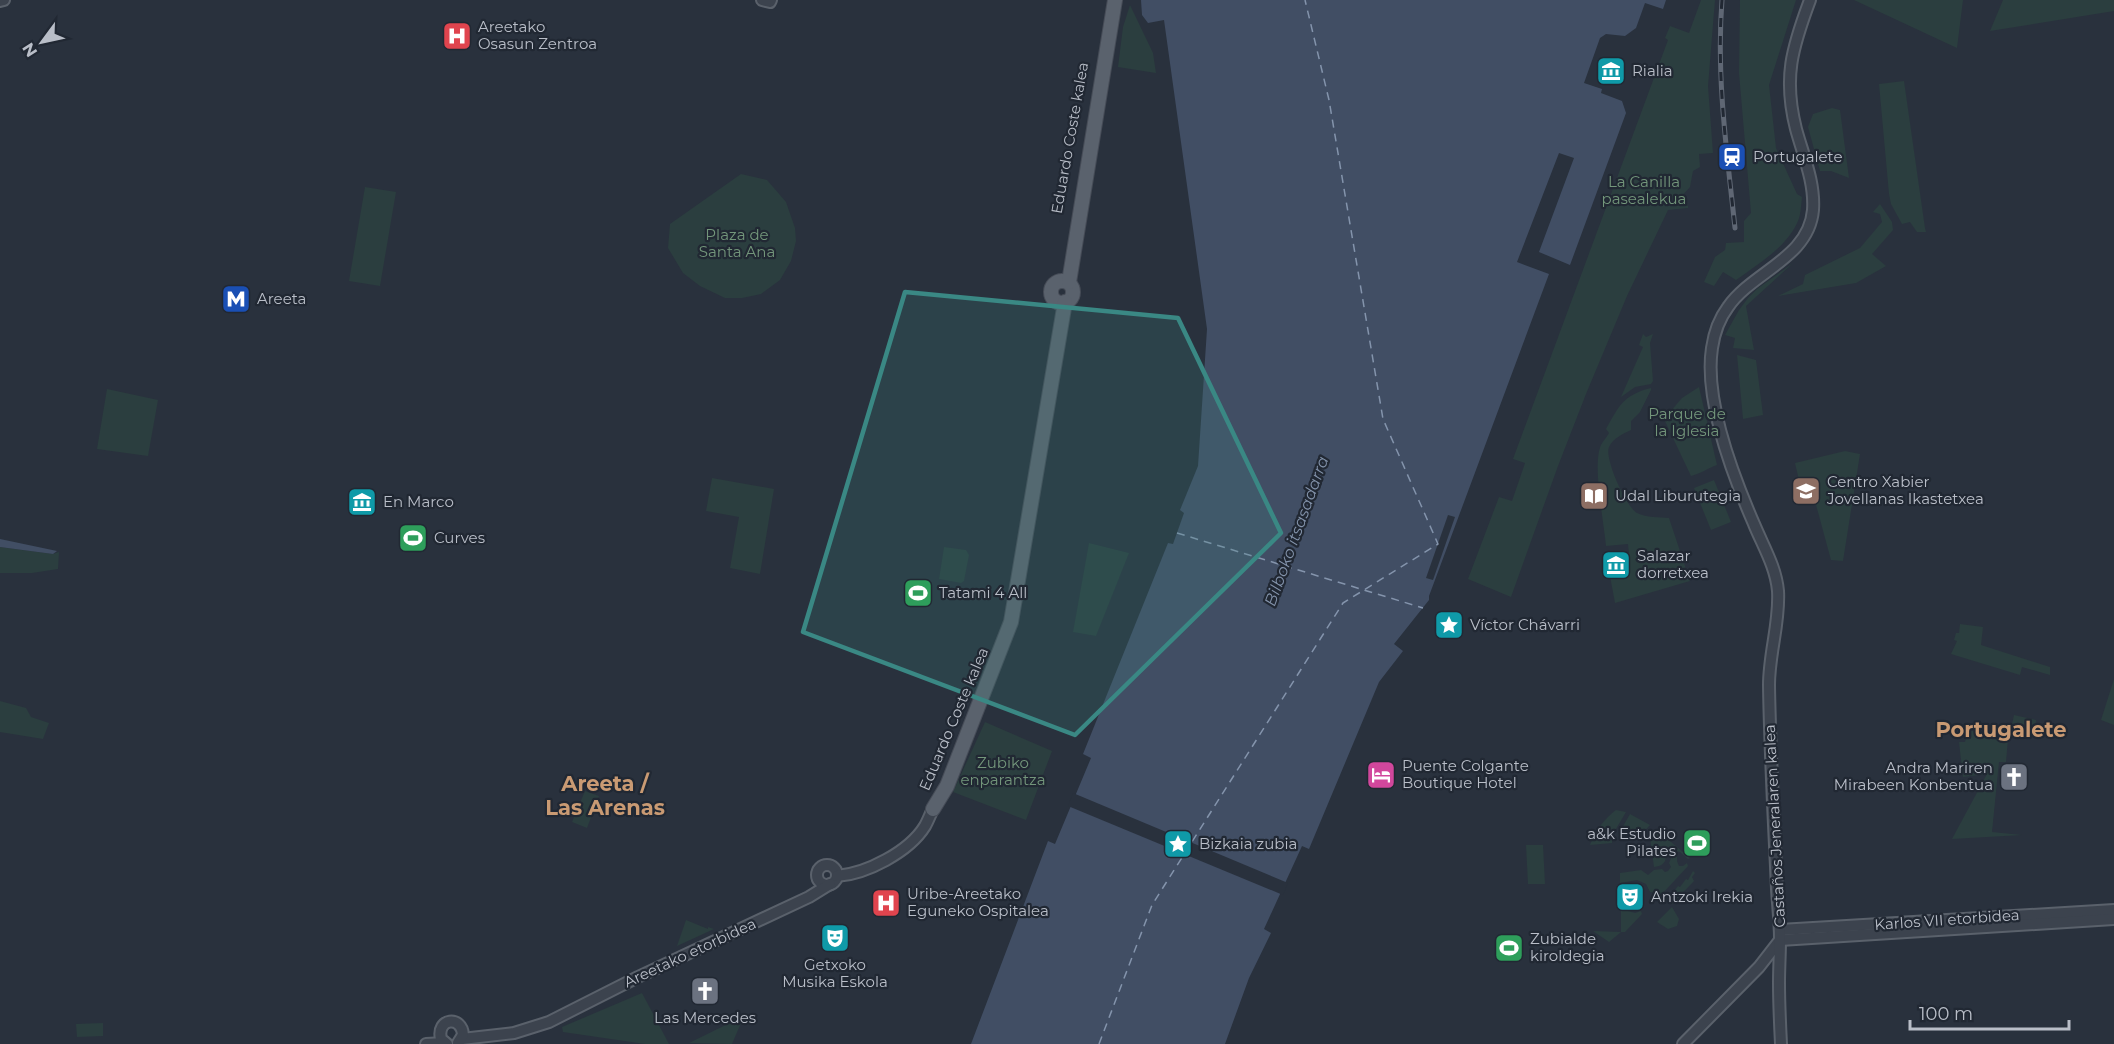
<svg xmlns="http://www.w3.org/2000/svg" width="2114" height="1044" font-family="Montserrat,sans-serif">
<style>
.green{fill:#2b3e3f}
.water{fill:#414e64}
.pier{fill:#29313d}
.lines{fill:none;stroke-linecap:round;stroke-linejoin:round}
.ferry{stroke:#8494ac;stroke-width:1.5;stroke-dasharray:8 6;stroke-linecap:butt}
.tertiary-casing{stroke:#5a616b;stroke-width:14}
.primary-casing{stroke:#464c57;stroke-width:16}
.tertiary{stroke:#3c434e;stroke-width:10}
.primary{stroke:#5a626d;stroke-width:14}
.rail-casing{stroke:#5f6774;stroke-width:5}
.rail{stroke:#212833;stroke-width:3;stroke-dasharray:9;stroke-linecap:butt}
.marked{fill:#3a8884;fill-opacity:0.2;stroke:#3a8884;stroke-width:4.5;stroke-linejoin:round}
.labels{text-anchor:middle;stroke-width:4.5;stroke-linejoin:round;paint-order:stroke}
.poi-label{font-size:15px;fill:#b9bec8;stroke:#212833;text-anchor:start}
.street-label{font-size:15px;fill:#b9bec8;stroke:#212833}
.park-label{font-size:15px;fill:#73967b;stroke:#212833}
.water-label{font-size:16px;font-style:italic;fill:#8494ac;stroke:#212833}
.district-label{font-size:21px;font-weight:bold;fill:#c99a73;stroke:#212833}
</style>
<rect width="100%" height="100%" fill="#29313d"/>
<g class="green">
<path d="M1701,0H1715L1708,86L1713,153L1699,154L1700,167L1693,171L1690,187L1679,199L1680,202L1688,206V208L1668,210L1627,296L1586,394L1558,466L1511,597L1468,579L1499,497L1512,501L1524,466L1525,463L1513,459L1668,40L1665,38L1670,26L1689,33Z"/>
<path d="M1740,0H1796L1769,85L1776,148L1797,194L1802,197C1801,205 1801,214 1798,221C1787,247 1758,264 1736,280L1723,272L1714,286L1704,282L1715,257L1725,250L1726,243L1744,242V221L1751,213L1739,73Z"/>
<path d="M1854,0H1963L1957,48Z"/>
<path d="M2003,0H2114V11L1990,31Z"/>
<path d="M1130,5L1153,53L1156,73L1118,67L1123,27Z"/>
<path d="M1904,81L1925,228L1926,232H1917L1910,222L1902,224L1891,204L1889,194L1879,84Z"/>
<path d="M1832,108L1840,110L1849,178L1831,171H1820L1808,127L1813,114Z"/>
<path d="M741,174L767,180L786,202L795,228L796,241L791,261L780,280L761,294L742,298H725L700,286L683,273L668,248L670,224Z"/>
<path d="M365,187L396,192L380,286L349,281Z"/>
<path d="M1880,204L1892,222L1893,230L1872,254L1886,266L1856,283L1778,296L1803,284L1805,275L1860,248L1882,222L1880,214L1873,212Z"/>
<path d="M1793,263L1746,306L1754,350L1733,348L1735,338L1725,335L1739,310L1748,298L1757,289Z"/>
<path d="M1643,334L1646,337L1653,334L1650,343L1653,381L1651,384L1635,387L1621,397L1643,347L1639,345Z"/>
<path d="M1737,355L1756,360L1763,415L1743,419Z"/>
<path d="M1699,387L1717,465C1708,468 1700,474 1691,476L1664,419L1682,398Z"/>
<path d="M1651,388V390L1640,412L1631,421V430C1623,434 1613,438 1609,447C1604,458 1626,507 1637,513C1647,518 1659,517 1669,518L1690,581L1615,603L1610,576L1624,574L1622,556L1629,554L1628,544L1606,546C1604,522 1592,465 1601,445C1603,441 1607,437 1609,433L1606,429C1619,406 1623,395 1651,388Z"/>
<path d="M107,389L158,400L148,456L97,449Z"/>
<path d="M1845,451L1860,454L1843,561L1831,560L1815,501L1804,502L1795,463Z"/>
<path d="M712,478L774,489L760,574L730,568L739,517L706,511Z"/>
<path d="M1714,480L1731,522L1711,530L1694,488Z"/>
<path d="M1089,543L1129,553L1096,636L1073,632Z"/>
<path d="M0,547L53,554L59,552L58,569L32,573H0Z"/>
<path d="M944,547L966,550L969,555L964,581L961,583L939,579Z"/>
<path d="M1960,624L1983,627L1981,645L2050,667V675L2022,667L2020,675L1951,654L1957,641L1954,640L1956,633H1959Z"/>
<path d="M2114,679V725L2101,720Z"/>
<path d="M0,701L26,708L31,717L49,723L43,739L0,732Z"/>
<path d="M2014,715L2036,720L2035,732L2011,729Z"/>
<path d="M985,722L1052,751L1026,820L953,792Z"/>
<path d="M1968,730L2008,739L2006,762H1999L1992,832L2022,835L1952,839L1987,774L1963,777L1959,742H1965Z"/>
<path d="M585,791L599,796L587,828L572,822Z"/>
<path d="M1616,810L1626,812L1613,834L1612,843L1590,845C1595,831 1605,818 1616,810Z"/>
<path d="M1630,814L1650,825L1641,835L1620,839L1618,835Z"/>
<path d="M1656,831H1658L1690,858L1688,859L1680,852L1672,850C1662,857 1670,865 1654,867L1650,838Z"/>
<path d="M1526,845H1543L1545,884H1528Z"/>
<path d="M1673,854L1677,856V861L1679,866H1683L1687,863L1688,866L1662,894L1650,892L1646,884L1637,880L1620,883V873L1641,870L1648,875L1654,870L1662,869L1665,872L1668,871L1671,867L1669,863Z"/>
<path d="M1693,871L1695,873L1692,877L1694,881L1672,904L1666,898L1671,893L1673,895L1676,891L1675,890L1678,886L1680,887L1686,879L1688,880Z"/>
<path d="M1672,907L1679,919L1677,926L1668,929L1657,922Z"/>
<path d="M1621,909L1635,913L1641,911L1642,914L1625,932H1621L1609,942L1593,931L1621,932Z"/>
<path d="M686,920L708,929V927L714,929L677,946Z"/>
<path d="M642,993L669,1044H645L563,1032L562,1027Z"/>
<path d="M744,1016L732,1044L689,1043Z"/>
<path d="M103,1023V1036L77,1037L76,1024Z"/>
</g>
<g class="water">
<path d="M1141,0H1666L1663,9L1645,3L1636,28L1625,36L1606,34L1600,38L1584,83L1602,89L1601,93L1622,101L1626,113L1570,265L1539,252L1574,158L1559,153L1517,262L1549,274L1429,596V600L1394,644L1403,651L1379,682L1309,849L1302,846L1264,929L1271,933L1249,978L1225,1044H971L1048,841L1055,844L1091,758L1083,754L1168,543L1173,544L1184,513L1180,510L1198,466L1207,329L1164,20L1148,23L1142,15Z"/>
<path d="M0,539L57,551L53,554L0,547Z"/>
</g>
<g class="pier">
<path d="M1448,515L1455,517L1433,580L1426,578Z"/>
<path d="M1073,793L1288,883L1283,895L1068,806Z"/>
</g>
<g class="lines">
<g class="ferry">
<path d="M1177,533L1423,608"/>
<path d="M1099,1044L1152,905L1343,603L1438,544L1383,419L1329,100L1305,0"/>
</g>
<g class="tertiary-casing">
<g id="tertiary">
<path d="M762,0L770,2L771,0"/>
<path d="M0,1L4,0"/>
<circle cx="827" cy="875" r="10"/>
<path d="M837,876C866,874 909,852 925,826C928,821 930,815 933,809"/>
<path d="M1780,930L2114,910"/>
<path d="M1780,940L2114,919"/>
<path d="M462,1039L514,1033L549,1022L638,977L809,897L830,884"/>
<path d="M426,1044L445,1043"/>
<path d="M447,1044L441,1039C436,1018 462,1015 463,1035L458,1043"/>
<path d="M1683,1044L1759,967L1780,940"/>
<path d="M1781,1044C1780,1024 1779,1003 1779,983C1779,968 1780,954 1780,939C1780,922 1778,906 1777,889C1774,821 1770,753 1769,685C1769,653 1780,622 1778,591C1776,567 1763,546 1754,524C1733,476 1704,400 1712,348C1714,334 1719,319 1728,307C1752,272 1809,258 1813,210C1815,182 1803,155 1796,129C1783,78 1792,48 1810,0"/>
</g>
</g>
<g class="primary-casing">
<g id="primary">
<circle cx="1062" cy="292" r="11"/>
<path d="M1069,282L1115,0"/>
<path d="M933,809L947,786L1011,622L1065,302"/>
</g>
</g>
<use href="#tertiary" class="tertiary"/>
<use href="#primary" class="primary"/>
<g class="rail-casing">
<path id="rail" d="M1722,0C1716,76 1727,153 1735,228"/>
</g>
<use href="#rail" class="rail"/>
</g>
<path class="marked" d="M905,292L1178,318L1281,533L1075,735L803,632Z"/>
<defs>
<g id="hospital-square" transform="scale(1.5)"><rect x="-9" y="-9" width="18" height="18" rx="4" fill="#e0444e" stroke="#212833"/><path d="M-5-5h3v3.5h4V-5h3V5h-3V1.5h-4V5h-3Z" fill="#fff"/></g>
<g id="museum-square" transform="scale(1.5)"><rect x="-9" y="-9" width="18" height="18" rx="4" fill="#0f9aa8" stroke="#212833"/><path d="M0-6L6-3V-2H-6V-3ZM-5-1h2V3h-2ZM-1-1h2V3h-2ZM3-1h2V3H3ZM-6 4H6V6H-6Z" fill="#fff"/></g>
<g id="station-square" transform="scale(1.5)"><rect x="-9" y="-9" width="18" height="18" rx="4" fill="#1a4fb4" stroke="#212833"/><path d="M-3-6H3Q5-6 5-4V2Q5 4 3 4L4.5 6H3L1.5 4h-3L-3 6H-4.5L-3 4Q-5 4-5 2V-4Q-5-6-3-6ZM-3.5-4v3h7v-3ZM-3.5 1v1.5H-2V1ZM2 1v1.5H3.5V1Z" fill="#fff"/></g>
<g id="metro-square" transform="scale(1.5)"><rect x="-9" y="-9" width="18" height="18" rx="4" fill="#1a4fb4" stroke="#212833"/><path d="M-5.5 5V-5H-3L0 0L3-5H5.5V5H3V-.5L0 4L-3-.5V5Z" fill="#fff"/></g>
<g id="university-square" transform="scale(1.5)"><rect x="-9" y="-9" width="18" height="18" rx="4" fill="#8d6e63" stroke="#212833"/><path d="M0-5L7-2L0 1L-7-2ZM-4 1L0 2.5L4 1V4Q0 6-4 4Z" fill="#fff"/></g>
<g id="library-square" transform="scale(1.5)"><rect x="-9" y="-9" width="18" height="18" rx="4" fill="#8d6e63" stroke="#212833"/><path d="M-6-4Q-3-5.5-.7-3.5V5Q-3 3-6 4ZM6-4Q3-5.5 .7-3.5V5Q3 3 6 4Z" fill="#fff"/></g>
<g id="stadium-square" transform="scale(1.5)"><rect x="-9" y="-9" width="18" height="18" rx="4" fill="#2e9e5b" stroke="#212833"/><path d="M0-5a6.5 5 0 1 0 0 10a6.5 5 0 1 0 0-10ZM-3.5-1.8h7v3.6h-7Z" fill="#fff"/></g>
<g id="sight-square" transform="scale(1.5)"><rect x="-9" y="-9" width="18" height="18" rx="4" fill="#0f9aa8" stroke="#212833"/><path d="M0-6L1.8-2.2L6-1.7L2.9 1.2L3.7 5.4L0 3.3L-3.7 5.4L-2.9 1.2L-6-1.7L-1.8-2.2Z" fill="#fff"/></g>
<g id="hotel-square" transform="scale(1.5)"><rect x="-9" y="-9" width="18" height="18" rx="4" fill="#d1479c" stroke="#212833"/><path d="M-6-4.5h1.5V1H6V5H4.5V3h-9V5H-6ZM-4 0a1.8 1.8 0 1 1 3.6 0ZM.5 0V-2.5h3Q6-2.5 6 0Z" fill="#fff"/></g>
<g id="church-square" transform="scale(1.5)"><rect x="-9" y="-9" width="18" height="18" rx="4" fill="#6b7280" stroke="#212833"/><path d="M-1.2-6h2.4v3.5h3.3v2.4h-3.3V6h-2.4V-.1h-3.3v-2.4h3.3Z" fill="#fff"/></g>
<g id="theatre-square" transform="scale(1.5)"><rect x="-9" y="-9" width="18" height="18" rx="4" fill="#0f9aa8" stroke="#212833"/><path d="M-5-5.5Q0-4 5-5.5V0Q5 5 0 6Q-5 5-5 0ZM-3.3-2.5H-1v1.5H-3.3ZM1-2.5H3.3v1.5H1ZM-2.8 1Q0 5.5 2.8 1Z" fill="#fff"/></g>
</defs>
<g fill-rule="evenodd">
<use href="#hospital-square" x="457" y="36"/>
<use href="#museum-square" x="1611" y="71"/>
<use href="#station-square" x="1732" y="157"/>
<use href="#metro-square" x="236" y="299"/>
<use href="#university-square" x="1806" y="491"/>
<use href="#library-square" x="1594" y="496"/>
<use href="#museum-square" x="362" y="502"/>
<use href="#stadium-square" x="413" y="538"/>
<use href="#museum-square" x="1616" y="565"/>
<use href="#stadium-square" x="918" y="593"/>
<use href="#sight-square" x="1449" y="625"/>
<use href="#hotel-square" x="1381" y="775"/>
<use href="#church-square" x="2014" y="777"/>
<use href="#stadium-square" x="1697" y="843"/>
<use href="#sight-square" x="1178" y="844"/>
<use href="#theatre-square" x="1630" y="897"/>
<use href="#hospital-square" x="886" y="903"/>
<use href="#theatre-square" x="835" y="938"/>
<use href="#stadium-square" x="1509" y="948"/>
<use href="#church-square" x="705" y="991"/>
</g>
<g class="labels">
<g class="poi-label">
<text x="478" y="32">Areetako<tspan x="478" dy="17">Osasun Zentroa</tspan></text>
<text x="1632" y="76">Rialia</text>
<text x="1753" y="162">Portugalete</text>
<text x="257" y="304">Areeta</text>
<text x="1827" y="487">Centro Xabier<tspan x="1827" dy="17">Jovellanas Ikastetxea</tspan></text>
<text x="1615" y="501">Udal Liburutegia</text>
<text x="383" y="507">En Marco</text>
<text x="434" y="543">Curves</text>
<text x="1637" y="561">Salazar<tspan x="1637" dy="17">dorretxea</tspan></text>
<text x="939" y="598">Tatami 4 All</text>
<text x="1470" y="630">Víctor Chávarri</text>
<text x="1402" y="771">Puente Colgante<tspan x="1402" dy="17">Boutique Hotel</tspan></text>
<text x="1993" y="773" text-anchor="end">Andra Mariren<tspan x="1993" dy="17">Mirabeen Konbentua</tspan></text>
<text x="1676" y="839" text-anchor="end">a&amp;k Estudio<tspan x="1676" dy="17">Pilates</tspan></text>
<text x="1199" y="849">Bizkaia zubia</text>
<text x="907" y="899">Uribe-Areetako<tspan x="907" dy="17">Eguneko Ospitalea</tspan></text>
<text x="1651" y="902">Antzoki Irekia</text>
<text x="1530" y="944">Zubialde<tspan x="1530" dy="17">kiroldegia</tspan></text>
<text x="835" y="970" text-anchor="middle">Getxoko<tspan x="835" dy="17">Musika Eskola</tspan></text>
<text x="705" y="1023" text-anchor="middle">Las Mercedes</text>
</g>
<g class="street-label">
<text transform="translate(1070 138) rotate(-80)" y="5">Eduardo Coste kalea</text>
<text transform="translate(954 719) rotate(-67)" y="5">Eduardo Coste kalea</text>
<text transform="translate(1775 826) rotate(-93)" y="5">Castaños Jeneralaren kalea</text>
<text transform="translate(1947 920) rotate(-4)" y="5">Karlos VII etorbidea</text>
<text transform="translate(690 953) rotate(-25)" y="5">Areetako etorbidea</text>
</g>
<g class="park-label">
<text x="1644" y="187">La Canilla<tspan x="1644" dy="17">pasealekua</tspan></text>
<text x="737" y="240">Plaza de<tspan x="737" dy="17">Santa Ana</tspan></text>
<text x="1687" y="419">Parque de<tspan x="1687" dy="17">la Iglesia</tspan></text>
<text x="1003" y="768">Zubiko<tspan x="1003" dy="17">enparantza</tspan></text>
</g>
<g class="water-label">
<text transform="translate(1296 531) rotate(-70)" y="6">Bilboko itsasadarra</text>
</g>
<g class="district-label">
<text x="2001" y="737">Portugalete</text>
<text x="605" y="791">Areeta /<tspan x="605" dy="24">Las Arenas</tspan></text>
</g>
</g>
<g transform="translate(42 42) rotate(237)" stroke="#212833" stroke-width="4.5" paint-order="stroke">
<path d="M0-4.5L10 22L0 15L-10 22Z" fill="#b9bec8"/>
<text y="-9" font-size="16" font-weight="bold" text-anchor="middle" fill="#b9bec8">N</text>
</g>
<path d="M1910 1020v9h159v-9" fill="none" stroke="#b9bec8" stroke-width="3"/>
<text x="1919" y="1020" font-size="18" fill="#b9bec8" stroke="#212833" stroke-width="4.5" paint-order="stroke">100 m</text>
</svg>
